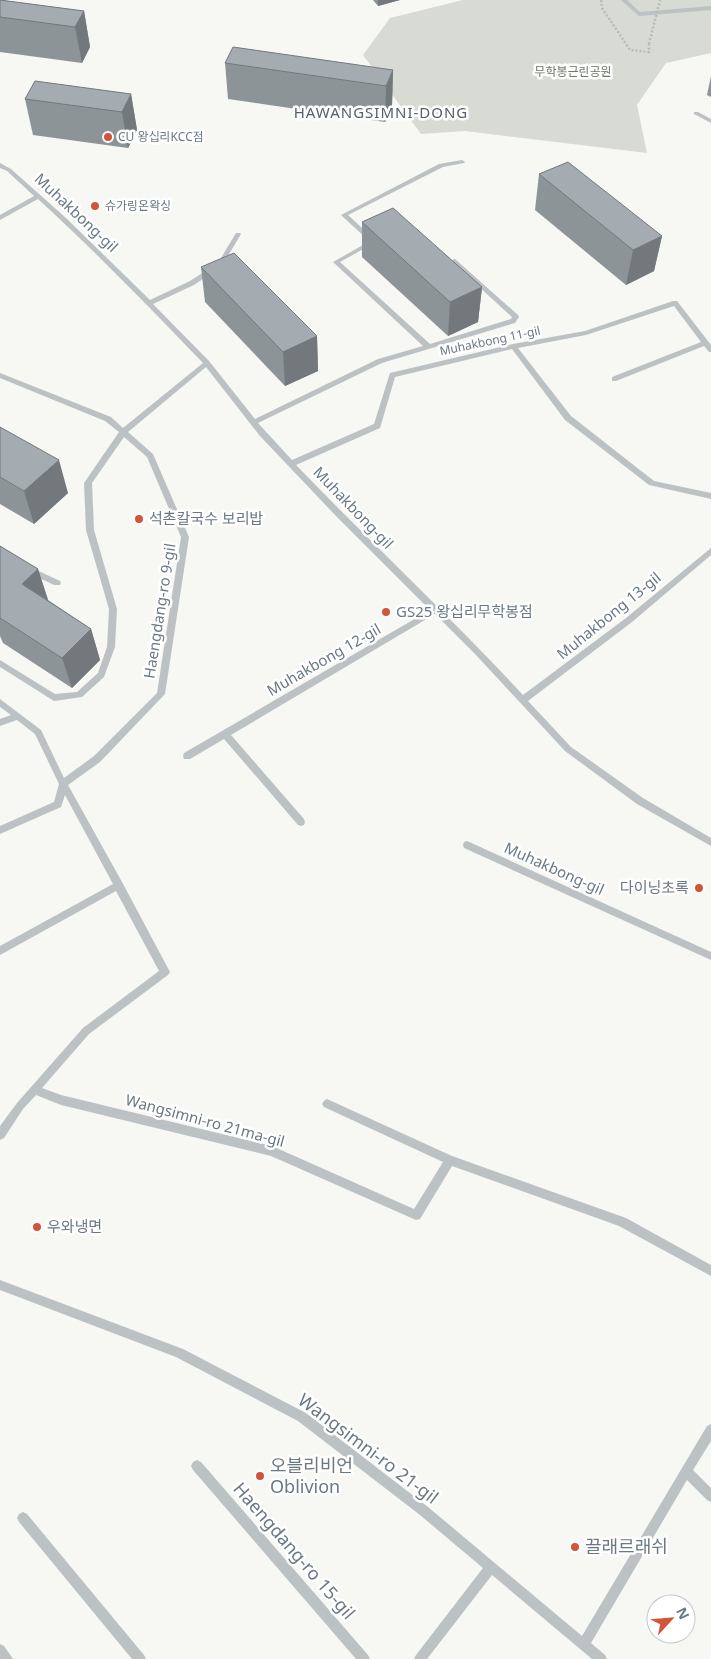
<svg xmlns="http://www.w3.org/2000/svg" width="711" height="1659" font-family="'Noto Sans','Noto Sans KR',sans-serif">
<style>
.green{fill:#d7dbd4}
.lines{fill:none;stroke-linecap:round;stroke-linejoin:round}
.path{stroke:#b7bbbc;stroke-width:2.5;stroke-dasharray:2 2;stroke-linecap:butt}
.minor{fill:#bcc1c4;fill-rule:evenodd}
.path-bridge{stroke:#b7bbbc;stroke-width:2.5;stroke-dasharray:2 2;stroke-linecap:butt}
.wall{fill:#8d9498}
.shaded-wall{fill:#73787c}
.building{fill:#a4acb1;stroke:#73787c}
.poi-dot{fill:#d25439;stroke:#fff;stroke-width:2}
.labels{text-anchor:middle;stroke-width:5;stroke-linejoin:round;paint-order:stroke}
.far-park-label{font-size:12px;fill:#6c7a67;stroke:#fff}
.far-poi-label{font-size:12px;fill:#697982;stroke:#fff;text-anchor:start}
.far-street-label{font-size:12px;fill:#697982;stroke:#fff}
.far-quarter-label{font-size:15px;letter-spacing:1px;fill:#566168;stroke:#fff}
.street-label{font-size:15px;fill:#697982;stroke:#fff}
.poi-label{font-size:15px;fill:#697982;stroke:#fff;text-anchor:start}
.near-street-label{font-size:18px;fill:#697982;stroke:#fff}
.near-poi-label{font-size:18px;fill:#697982;stroke:#fff;text-anchor:start}
</style>
<rect width="100%" height="100%" fill="#f7f7f4"/>
<path class="green" d="M463,0H711V53L666,63L637,105L647,153L465,131L421,134L363,55L390,18Z"/>
<g class="lines">
<path class="path" d="M601,0L602,8L630,50L649,52V44"/>
<g class="minor">
<path d="M621,0H627L640,12L711,6V10L639,16Z"/>
<path d="M694,112H698L711,119V123L694,114Z"/>
<path d="M462,160L465,162L464,163L443,167L348,215L374,239L367,247L340,262L430,344L511,319L512,317L453,263V259H455L518,315L519,317L515,323L382,363L258,423L292,460L374,424L390,373L513,344L585,331L673,301H677L711,345V352H709L704,346L616,381H612V377L701,342L674,306L586,335L518,348L571,416L654,481L711,493V499L649,485L565,420L512,349L395,377L380,428L296,465C371,543 450,616 523,695L626,618L711,548V555L632,622L528,701L571,747L643,798L711,838V846L637,804L565,751L476,655L435,614L231,735L304,819L305,822L304,825L301,826L298,825L224,739L190,759H184L183,756L184,753L430,610L336,516L260,436L206,367L128,432L153,454L189,537L165,694L100,762L68,785L122,882L170,972L168,975L89,1034L42,1088L61,1095L272,1146L414,1209L443,1162L324,1107L322,1104L324,1101L327,1099L452,1156L626,1218L711,1265V1276L619,1226L452,1166L420,1219L416,1220L271,1156L61,1105L36,1095L23,1109L4,1138L0,1140V1126L17,1103L83,1028L159,971L116,891L0,955V946L113,884L65,795L61,807L0,834V826L54,802L59,784L35,734L17,720L0,726V719L11,715L0,707V699L41,730L64,778L94,756L157,693L181,537L147,457L124,437L92,483L94,530L117,609L115,647L104,677L82,697L54,701L0,667V660L55,694L77,692L98,673L107,647L109,609L86,530L84,483L119,432L105,421L0,378V373L111,417L123,428L203,363C149,307 95,251 38,199L0,220V215L34,196L7,171L0,168V163L11,169L66,218L150,300L190,281L218,263L236,233H240L241,234L222,266L194,285L153,304L209,361L255,419L378,359L423,346L333,262L363,245L367,239L341,215L439,164Z"/>
<path d="M30,567L60,581L61,583L60,585H54L27,572L26,570L27,568Z"/>
<path d="M467,841L711,952V960L464,848L463,845L464,842Z"/>
<path d="M0,1280L183,1349L306,1413L428,1507L582,1636L707,1426L711,1424V1441L693,1470L711,1488V1502L707,1500L687,1480L591,1643L605,1655L607,1659H592L492,1575L427,1659H414L416,1655L483,1568L420,1515L298,1421L176,1357L0,1290Z"/>
<path d="M197,1460L201,1462L368,1655L370,1659H356L193,1470L191,1466L193,1462Z"/>
<path d="M23,1512L27,1514L144,1655L146,1659H132L19,1522L17,1518L19,1514Z"/>
<path d="M0,1644L4,1646L13,1659H0Z"/>
</g>
<path class="path-bridge" d="M649,44L660,0"/>
</g>
<g class="wall">
<path d="M0,0L84,11L90,47L82,63L0,52Z"/>
<path d="M373,0H400L378,6Z"/>
<path d="M225,63L393,70L392,106L385,122L228,99Z"/>
<path d="M711,76V97L707,95Z"/>
<path d="M131,94L137,130L128,148L33,135L25,99Z"/>
<path d="M539,174L662,236L654,271L626,285L535,210Z"/>
<path d="M362,222L482,287L478,322L448,336L362,257Z"/>
<path d="M201,267L317,336L318,371L285,386L205,302Z"/>
<path d="M0,427L68,493L34,524L0,504Z"/>
<path d="M0,546L38,569L48,600L91,629L100,660L72,688L3,643L0,636Z"/>
</g>
<g class="shaded-wall">
<path d="M378,0H400L378,6Z"/>
<path d="M84,11L90,47L82,63L75,27Z"/>
<path d="M393,70L392,106L385,122L386,86Z"/>
<path d="M131,94L137,130L128,148L122,112Z"/>
<path d="M662,236L654,271L626,285L633,250Z"/>
<path d="M482,287L478,322L448,336L450,302Z"/>
<path d="M317,336L318,371L285,386L283,352Z"/>
<path d="M59,460L68,493L34,524L24,491Z"/>
<path d="M38,569L48,600L22,584Z"/>
<path d="M91,629L100,660L72,688L62,658Z"/>
</g>
<g class="building">
<path d="M0,0L84,11L75,27L0,17Z"/>
<path d="M233,47L393,70L386,86L225,63Z"/>
<path d="M35,81L131,94L122,112L25,99Z"/>
<path d="M568,162L662,236L633,250L539,174Z"/>
<path d="M393,208L482,287L450,302L362,222Z"/>
<path d="M234,253L317,336L283,352L201,267Z"/>
<path d="M0,427L59,460L24,491L0,477Z"/>
<path d="M0,546L38,569L22,584L91,629L62,658L0,618Z"/>
</g>
<g class="poi-dot">
<circle cx="108" cy="137" r="5"/>
<circle cx="95" cy="206" r="5"/>
<circle cx="139" cy="519" r="5"/>
<circle cx="386" cy="612" r="5"/>
<circle cx="699" cy="888" r="5"/>
<circle cx="37" cy="1227" r="5"/>
<circle cx="260" cy="1476" r="5"/>
<circle cx="575" cy="1547" r="5"/>
</g>
<g class="labels">
<g class="far-park-label">
<text x="573" y="76">무학봉근린공원</text>
</g>
<g class="far-poi-label">
<text x="118" y="141">CU 왕십리KCC점</text>
<text x="105" y="210">슈가링온왁싱</text>
</g>
<g class="far-street-label">
<text transform="translate(490 341) rotate(-12)" y="4">Muhakbong 11-gil</text>
</g>
<g class="far-quarter-label">
<text x="381" y="118">HAWANGSIMNI-DONG</text>
</g>
<g class="street-label">
<text transform="translate(76 213) rotate(43)" y="5">Muhakbong-gil</text>
<text transform="translate(353 508) rotate(46)" y="5">Muhakbong-gil</text>
<text transform="translate(160 611) rotate(-81)" y="5">Haengdang-ro 9-gil</text>
<text transform="translate(609 616) rotate(-39)" y="5">Muhakbong 13-gil</text>
<text transform="translate(324 660) rotate(-30)" y="5">Muhakbong 12-gil</text>
<text transform="translate(554 869) rotate(24)" y="5">Muhakbong-gil</text>
<text transform="translate(205 1121) rotate(15)" y="5">Wangsimni-ro 21ma-gil</text>
</g>
<g class="poi-label">
<text x="149" y="524">석촌칼국수 보리밥</text>
<text x="396" y="617">GS25 왕십리무학봉점</text>
<text x="689" y="893" text-anchor="end">다이닝초록</text>
<text x="47" y="1232">우와냉면</text>
</g>
<g class="near-street-label">
<text transform="translate(368 1449) rotate(37)" y="6">Wangsimni-ro 21-gil</text>
<text transform="translate(294 1551) rotate(49)" y="6">Haengdang-ro 15-gil</text>
</g>
<g class="near-poi-label">
<text x="270" y="1472">오블리비언<tspan x="270" dy="21">Oblivion</tspan></text>
<text x="585" y="1553">끌래르래쉬</text>
</g>
</g>
<g transform="translate(671 1619) rotate(64)"><circle r="24" fill="#ffffff" stroke="#c3c9cd"/>
<path d="M0-4L9 19L0 12L-9 19Z" fill="#d25439"/>
<text y="-8" font-size="14" font-weight="bold" text-anchor="middle" fill="#697982">N</text>
</g>
</svg>
